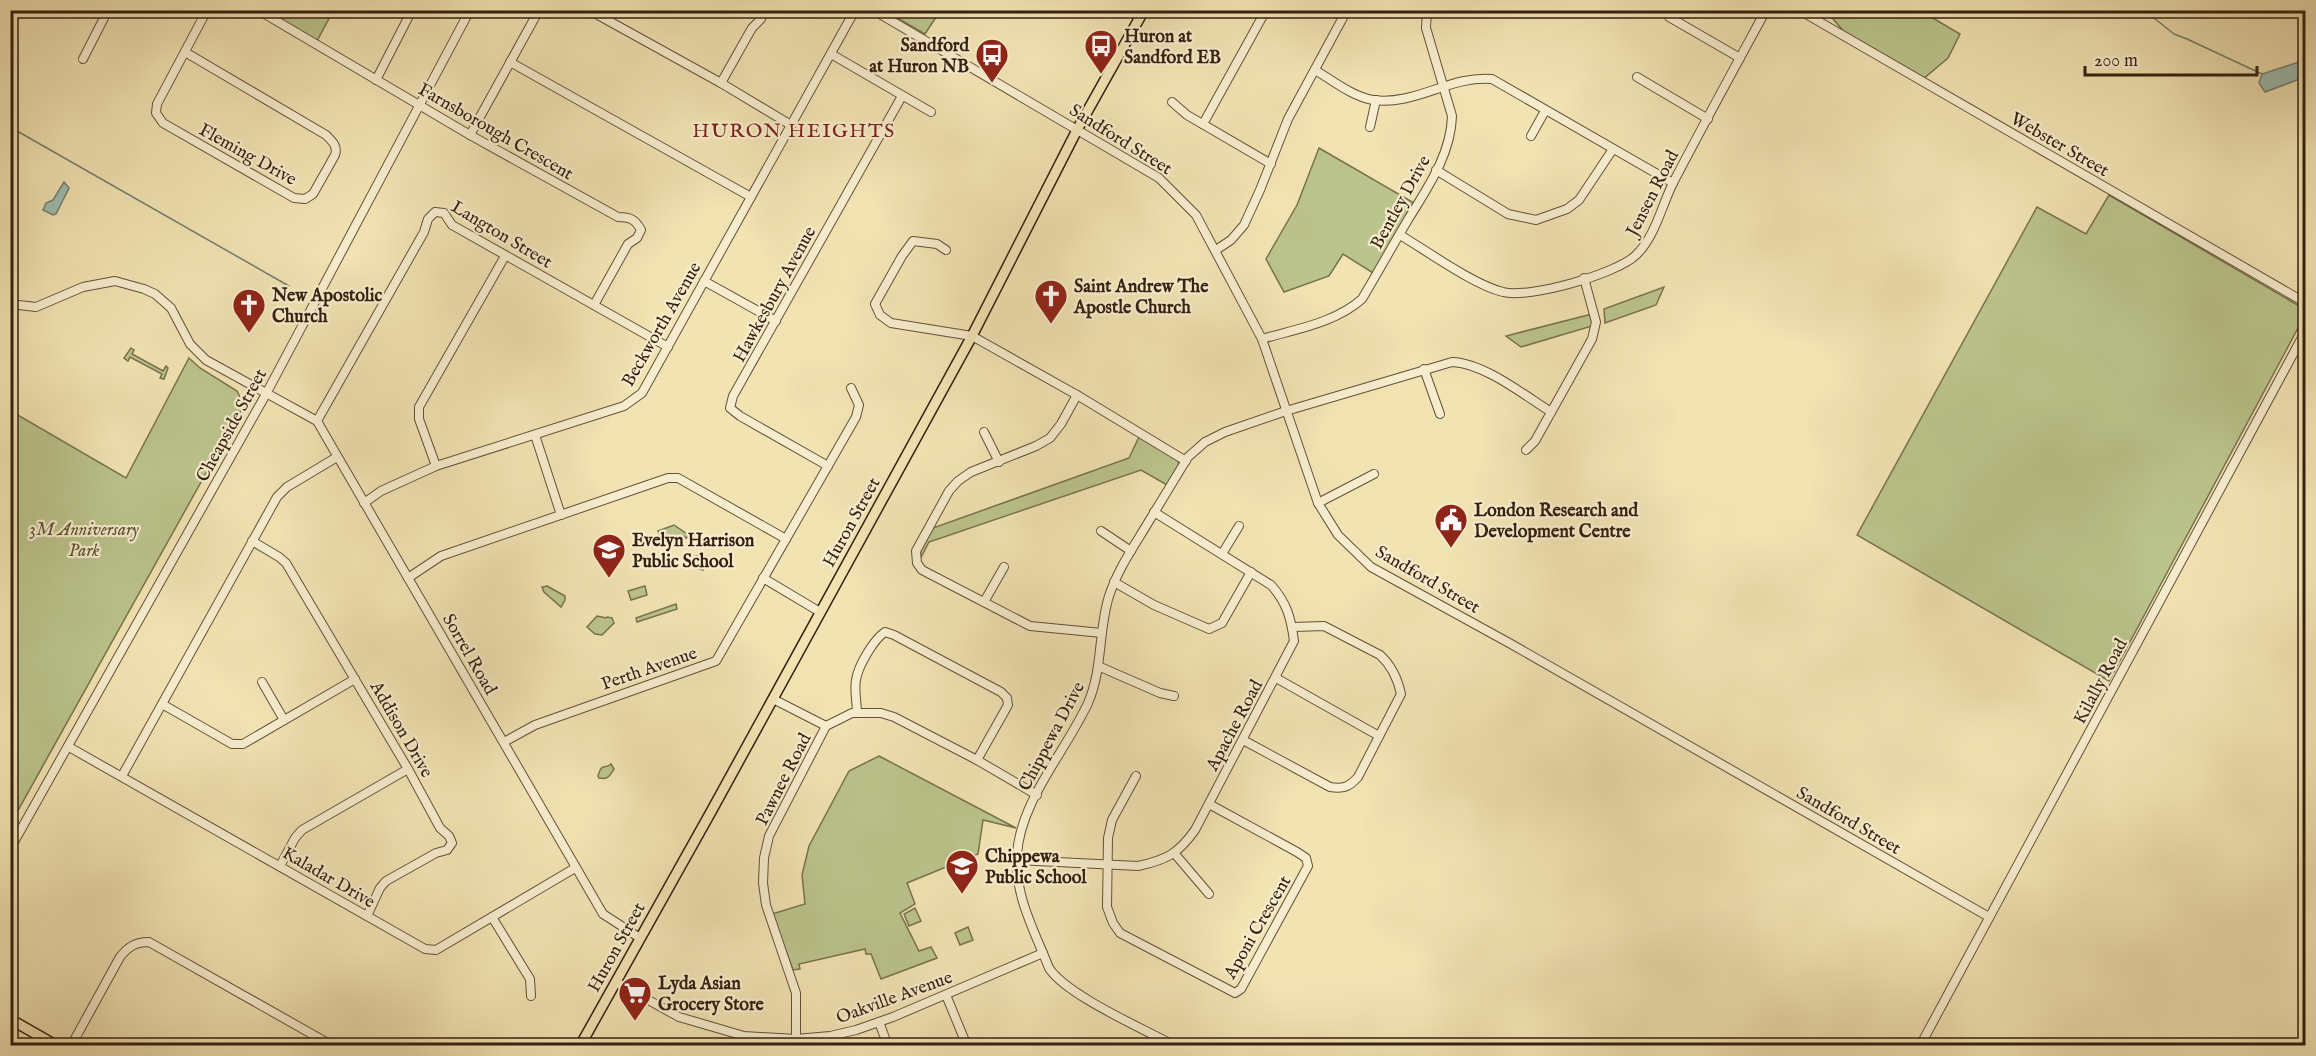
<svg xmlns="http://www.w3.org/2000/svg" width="2316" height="1056" font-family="'IM FELL English',serif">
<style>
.green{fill:#bbc48c;stroke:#78724e;stroke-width:1.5}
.water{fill:#9cbeb1;stroke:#727e70;stroke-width:1.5}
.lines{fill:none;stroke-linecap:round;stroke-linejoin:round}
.stream{stroke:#727e70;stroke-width:1.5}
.minor-casing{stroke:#645038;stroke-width:10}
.major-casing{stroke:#341f0f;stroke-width:12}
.minor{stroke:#f7edce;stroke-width:8}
.major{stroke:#f2e3b3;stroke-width:9}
.labels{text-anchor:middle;stroke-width:4.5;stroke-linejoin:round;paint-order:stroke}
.poi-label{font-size:18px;font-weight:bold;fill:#341f0f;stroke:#f7edce;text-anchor:start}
.street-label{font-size:18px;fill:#341f0f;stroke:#f7edce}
.park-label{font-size:18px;font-style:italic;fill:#5c5134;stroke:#f7edce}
.neighbourhood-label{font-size:20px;letter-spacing:1.5px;fill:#7a1f14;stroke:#f7edce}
</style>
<rect width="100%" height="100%" fill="#f2e3b3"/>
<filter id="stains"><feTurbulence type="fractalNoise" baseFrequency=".00333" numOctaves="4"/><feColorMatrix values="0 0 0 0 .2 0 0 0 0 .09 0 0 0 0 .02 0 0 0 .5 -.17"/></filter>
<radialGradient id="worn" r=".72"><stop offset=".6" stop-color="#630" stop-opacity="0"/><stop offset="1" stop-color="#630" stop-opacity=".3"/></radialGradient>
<g class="green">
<path d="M266,11H333L317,41Z"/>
<path d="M885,11L940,10V11L925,34Z"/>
<path d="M1821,11H1921L1960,34L1948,58L1923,79L1854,44L1829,14Z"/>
<path d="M1319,148L1414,203L1373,273L1343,254L1329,276L1284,292L1266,259L1297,205Z"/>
<path d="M2109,195L2306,310L2305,315L2109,681L1857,535L2037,207L2086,234Z"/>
<path d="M1664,287L1656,305L1605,323L1604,309Z"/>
<path d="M1592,314V326L1521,347L1506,336Z"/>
<path d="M131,348L134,350L132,354L163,371L166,366L168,368L164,379L160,378L162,374L130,357L128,361L124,358Z"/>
<path d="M189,358L200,368L237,391L244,405L11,823V411L126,478Z"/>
<path d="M1139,437L1177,459L1179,464L1167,485L1141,470L929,542L920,559L919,552L933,528L1129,458Z"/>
<path d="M674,525L690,536L686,538L684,536L662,542L658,531Z"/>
<path d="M700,554L713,559L711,565L707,563L703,570L693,567L694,557Z"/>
<path d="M547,586L565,596V600L561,607L544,592L542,587Z"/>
<path d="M645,586L647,595L631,600L628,591Z"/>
<path d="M676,604L677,609L637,622L636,618Z"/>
<path d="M597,616L606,618L607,617L612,618L614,623L602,635L595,634L587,627Z"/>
<path d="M879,756L1016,828L983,820L978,854L907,883L915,904L900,913L919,951L931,947L937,958L881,979L871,954H866L865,949L799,964L800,969L793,970L772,914L805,904L802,875L809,846L849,771Z"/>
<path d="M611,764L614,769C609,776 609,780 599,778L598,776C602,762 604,770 611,764Z"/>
<path d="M915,908L921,921L909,926L904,914Z"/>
<path d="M968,927L973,940L960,945L955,933Z"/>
</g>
<g class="water">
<path d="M2305,60V77L2265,92L2259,83L2262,74Z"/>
<path d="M64,182L69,188L56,214L53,215L43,210L46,203L53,200Z"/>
</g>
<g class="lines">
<g class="stream">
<path d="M2156,10L2154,18L2174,34L2187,39L2262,74"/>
<path d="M10,127L289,286"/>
</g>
<g class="minor-casing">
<g id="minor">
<path d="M258,10L470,135L618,217C630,217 635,219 641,230L637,238L628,244L594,305"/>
<path d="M589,10L721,83L791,125"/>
<path d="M873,10L1159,178L1196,215L1262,339L1318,503L1338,535L1371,567L1511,644L1989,917"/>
<path d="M1799,10L2306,303"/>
<path d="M1669,17L1740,58"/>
<path d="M185,52L326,135C332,141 338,146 335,155L313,194L305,199L294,198L163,123L156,113L157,104L207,10"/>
<path d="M831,54L931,112"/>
<path d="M83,59L108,10"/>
<path d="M510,62L751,197"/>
<path d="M1315,70C1332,80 1353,97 1373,100C1415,106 1451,75 1492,79L1673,183"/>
<path d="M1637,77L1708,119"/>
<path d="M376,80L412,10"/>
<path d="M721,83L752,28L761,19L760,10"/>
<path d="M1172,102L1187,115L1271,164"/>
<path d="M1203,124L1266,10"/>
<path d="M1370,127L1376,100"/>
<path d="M470,135L539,10"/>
<path d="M1531,136L1545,111"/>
<path d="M1436,170L1508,214L1536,220L1567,209L1579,200L1613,149"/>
<path d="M1400,235C1427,251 1474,285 1503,292C1528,299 1617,274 1636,255C1655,237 1662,205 1673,183C1703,125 1735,67 1766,10"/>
<path d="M946,250L937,244L913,241L902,256L875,304L880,315L891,323L972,336L1077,395L1186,461"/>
<path d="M1216,250L1231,240L1244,225L1260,190L1288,119L1347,10"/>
<path d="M704,281L776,321"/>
<path d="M10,304L36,307L83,287L115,281L144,289L155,294L171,308L190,344L206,360L317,421L603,914L640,938"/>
<path d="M1262,339C1296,329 1335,323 1362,299C1378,272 1393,245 1409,218C1428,187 1451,154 1452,116L1426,28L1427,10"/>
<path d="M1424,369L1440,414"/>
<path d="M1077,395L1061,424L1050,438L1036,446L971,472L958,481L949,491L916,551L917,563L922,570L1030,626L1102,633"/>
<path d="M317,421L424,232L428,219L435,212L444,213L452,225L668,347"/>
<path d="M984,432L999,462"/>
<path d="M535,435L561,515"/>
<path d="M1526,450L1535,441L1592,339L1596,322L1584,278"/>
<path d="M436,466L419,419V407L505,256"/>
<path d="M828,466L740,416L730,408L733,396L902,96"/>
<path d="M364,503L381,491L436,466L624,406L642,393L855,10"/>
<path d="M1318,503L1374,474"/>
<path d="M1101,531L1131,551"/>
<path d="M252,541L279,557L286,563L408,769L440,828L449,836L452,843L447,850L436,853L386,881L380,888L367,916"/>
<path d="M1222,554L1239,526"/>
<path d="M408,578L441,556L668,478H678L786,539"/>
<path d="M763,578L820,612"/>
<path d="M1114,582L1154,605L1209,629L1222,623L1251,572"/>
<path d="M984,602L1004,567"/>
<path d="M1098,666L1160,693L1174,696"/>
<path d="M1276,678L1379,736"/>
<path d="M262,682L284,720"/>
<path d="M773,699L826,726"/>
<path d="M162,704L232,744H243L355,679"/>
<path d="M857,713C857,703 854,690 856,680C858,666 874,639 885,632L894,635L1001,692L1007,698L1008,705L977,760"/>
<path d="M1243,740L1330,787C1344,789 1349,787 1358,777L1401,694C1398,680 1391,665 1380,655L1324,626L1293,627"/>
<path d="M504,742L535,725L716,661L856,417L859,405L851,388"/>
<path d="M69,747L425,949L436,950L575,868"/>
<path d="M122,776L277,497L287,487L337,457"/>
<path d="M1136,776L1112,820L1108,838L1107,907L1113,923L1120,933L1235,993L1241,989L1308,866L1306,858L1297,852L1209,804"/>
<path d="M10,849L266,394L470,10"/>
<path d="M1175,854L1209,894"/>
<path d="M1017,860L1138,866C1166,860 1178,854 1195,830L1294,641C1291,618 1287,603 1271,585L1154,512"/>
<path d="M280,866L295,838L302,830L408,769"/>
<path d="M492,917L530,979L531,996"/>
<path d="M616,982L679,1017L744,1036L796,1039L830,1036L856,1030L893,1017L1043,953"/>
<path d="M946,995L967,1046"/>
<path d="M879,1022L888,1046"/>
<path d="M796,1039V993L766,905L763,883L764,858L769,836L826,726L852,713H881L894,717L977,760L1037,795"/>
<path d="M71,1046L120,957C128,947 135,942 149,942L333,1046"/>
<path d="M1175,1046C1144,1029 1066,995 1049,968C1035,932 1014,895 1017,855C1020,801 1066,751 1088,703C1103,669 1098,631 1109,596C1117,572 1130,552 1143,531C1158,506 1173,482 1188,457L1205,442L1225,432L1286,411L1452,362C1484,363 1524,395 1551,412"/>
<path d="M1920,1046L2306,330"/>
</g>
</g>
<g class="major-casing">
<g id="major">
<path d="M10,1019L57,1046"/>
<path d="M580,1046L712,810L972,336L1078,128L1144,10"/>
</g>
</g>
<use href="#minor" class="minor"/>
<use href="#major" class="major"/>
</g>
<defs>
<g id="bus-pin" transform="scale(1.725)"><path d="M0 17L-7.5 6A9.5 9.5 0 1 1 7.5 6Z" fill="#8f2418" stroke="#f7edce"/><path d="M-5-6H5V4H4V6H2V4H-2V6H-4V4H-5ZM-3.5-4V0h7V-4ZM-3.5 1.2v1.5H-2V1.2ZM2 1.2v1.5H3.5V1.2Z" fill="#fff"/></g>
<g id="church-pin" transform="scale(1.725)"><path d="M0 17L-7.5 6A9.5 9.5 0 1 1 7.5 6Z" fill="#8f2418" stroke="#f7edce"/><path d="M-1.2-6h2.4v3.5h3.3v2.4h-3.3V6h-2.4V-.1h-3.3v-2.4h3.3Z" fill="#fff"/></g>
<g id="civic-pin" transform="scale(1.725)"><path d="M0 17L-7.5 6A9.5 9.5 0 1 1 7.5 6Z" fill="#8f2418" stroke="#f7edce"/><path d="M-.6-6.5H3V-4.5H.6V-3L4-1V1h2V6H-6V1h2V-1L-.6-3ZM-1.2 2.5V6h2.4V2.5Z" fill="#fff"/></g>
<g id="school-pin" transform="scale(1.725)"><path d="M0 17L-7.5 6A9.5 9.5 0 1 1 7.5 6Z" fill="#8f2418" stroke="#f7edce"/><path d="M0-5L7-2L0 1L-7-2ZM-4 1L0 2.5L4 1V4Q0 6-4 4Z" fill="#fff"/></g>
<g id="supermarket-pin" transform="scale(1.725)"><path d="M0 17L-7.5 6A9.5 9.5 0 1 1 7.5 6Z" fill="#8f2418" stroke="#f7edce"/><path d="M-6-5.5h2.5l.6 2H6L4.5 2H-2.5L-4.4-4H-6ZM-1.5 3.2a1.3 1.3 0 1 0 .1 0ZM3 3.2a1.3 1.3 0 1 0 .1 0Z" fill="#fff"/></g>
</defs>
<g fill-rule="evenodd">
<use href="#bus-pin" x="1101" y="46"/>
<use href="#bus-pin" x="992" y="55"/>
<use href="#church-pin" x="1051" y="296"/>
<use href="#church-pin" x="249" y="305"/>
<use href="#civic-pin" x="1451" y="520"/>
<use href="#school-pin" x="609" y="550"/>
<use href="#school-pin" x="962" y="866"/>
<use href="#supermarket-pin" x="635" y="993"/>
</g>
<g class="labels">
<g class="poi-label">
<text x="1124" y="42">Huron at<tspan x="1124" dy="21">Sandford EB</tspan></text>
<text x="969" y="51" text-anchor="end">Sandford<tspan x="969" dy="21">at Huron NB</tspan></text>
<text x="1074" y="292">Saint Andrew The<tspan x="1074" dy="21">Apostle Church</tspan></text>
<text x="272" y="301">New Apostolic<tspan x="272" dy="21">Church</tspan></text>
<text x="1474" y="516">London Research and<tspan x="1474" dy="21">Development Centre</tspan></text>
<text x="632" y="546">Evelyn Harrison<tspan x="632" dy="21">Public School</tspan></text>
<text x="985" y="862">Chippewa<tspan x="985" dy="21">Public School</tspan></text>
<text x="658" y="989">Lyda Asian<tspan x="658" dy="21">Grocery Store</tspan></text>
</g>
<g class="street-label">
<text transform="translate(496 131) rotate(30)" y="6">Farnsborough Crescent</text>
<text transform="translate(1121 139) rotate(32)" y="6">Sandford Street</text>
<text transform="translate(2060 144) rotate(30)" y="6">Webster Street</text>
<text transform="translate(248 154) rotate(29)" y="6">Fleming Drive</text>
<text transform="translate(1652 193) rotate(-63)" y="6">Jensen Road</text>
<text transform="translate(1400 202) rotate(-61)" y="6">Bentley Drive</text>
<text transform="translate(502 234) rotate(31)" y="6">Langton Street</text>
<text transform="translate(774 294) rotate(-61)" y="6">Hawkesbury Avenue</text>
<text transform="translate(661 324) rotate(-60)" y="6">Beckworth Avenue</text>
<text transform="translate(231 425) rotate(-61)" y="6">Cheapside Street</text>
<text transform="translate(851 522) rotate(-61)" y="6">Huron Street</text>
<text transform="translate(1428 579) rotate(30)" y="6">Sandford Street</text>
<text transform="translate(470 654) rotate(60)" y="6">Sorrel Road</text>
<text transform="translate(649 668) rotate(-19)" y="6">Perth Avenue</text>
<text transform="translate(2100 681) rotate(-62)" y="6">Kilally Road</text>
<text transform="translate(1234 725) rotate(-62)" y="6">Apache Road</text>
<text transform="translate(402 729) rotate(60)" y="6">Addison Drive</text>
<text transform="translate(1051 736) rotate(-62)" y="6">Chippewa Drive</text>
<text transform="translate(783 779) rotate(-63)" y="6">Pawnee Road</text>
<text transform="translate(1849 820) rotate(30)" y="6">Sandford Street</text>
<text transform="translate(329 877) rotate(30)" y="6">Kaladar Drive</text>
<text transform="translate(1257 927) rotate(-60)" y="6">Aponi Crescent</text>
<text transform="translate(616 947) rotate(-61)" y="6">Huron Street</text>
<text transform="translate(894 997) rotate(-20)" y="6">Oakville Avenue</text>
</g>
<g class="park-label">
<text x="84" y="535">3M Anniversary<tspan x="84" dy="21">Park</tspan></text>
</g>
<g class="neighbourhood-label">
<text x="794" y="137">HURON HEIGHTS</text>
</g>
</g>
<rect width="2316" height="1056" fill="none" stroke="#f2e3b3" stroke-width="36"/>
<rect x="12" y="12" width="2292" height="1032" fill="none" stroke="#341f0f" stroke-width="3"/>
<rect x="18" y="18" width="2280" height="1020" fill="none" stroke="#341f0f" stroke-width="1.5"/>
<path d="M2085 66v9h172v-9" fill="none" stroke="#341f0f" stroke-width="3"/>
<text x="2094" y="66" font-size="18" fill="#341f0f" stroke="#f7edce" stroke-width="4.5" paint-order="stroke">200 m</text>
<rect width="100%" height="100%" filter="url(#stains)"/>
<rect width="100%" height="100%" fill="url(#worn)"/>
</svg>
